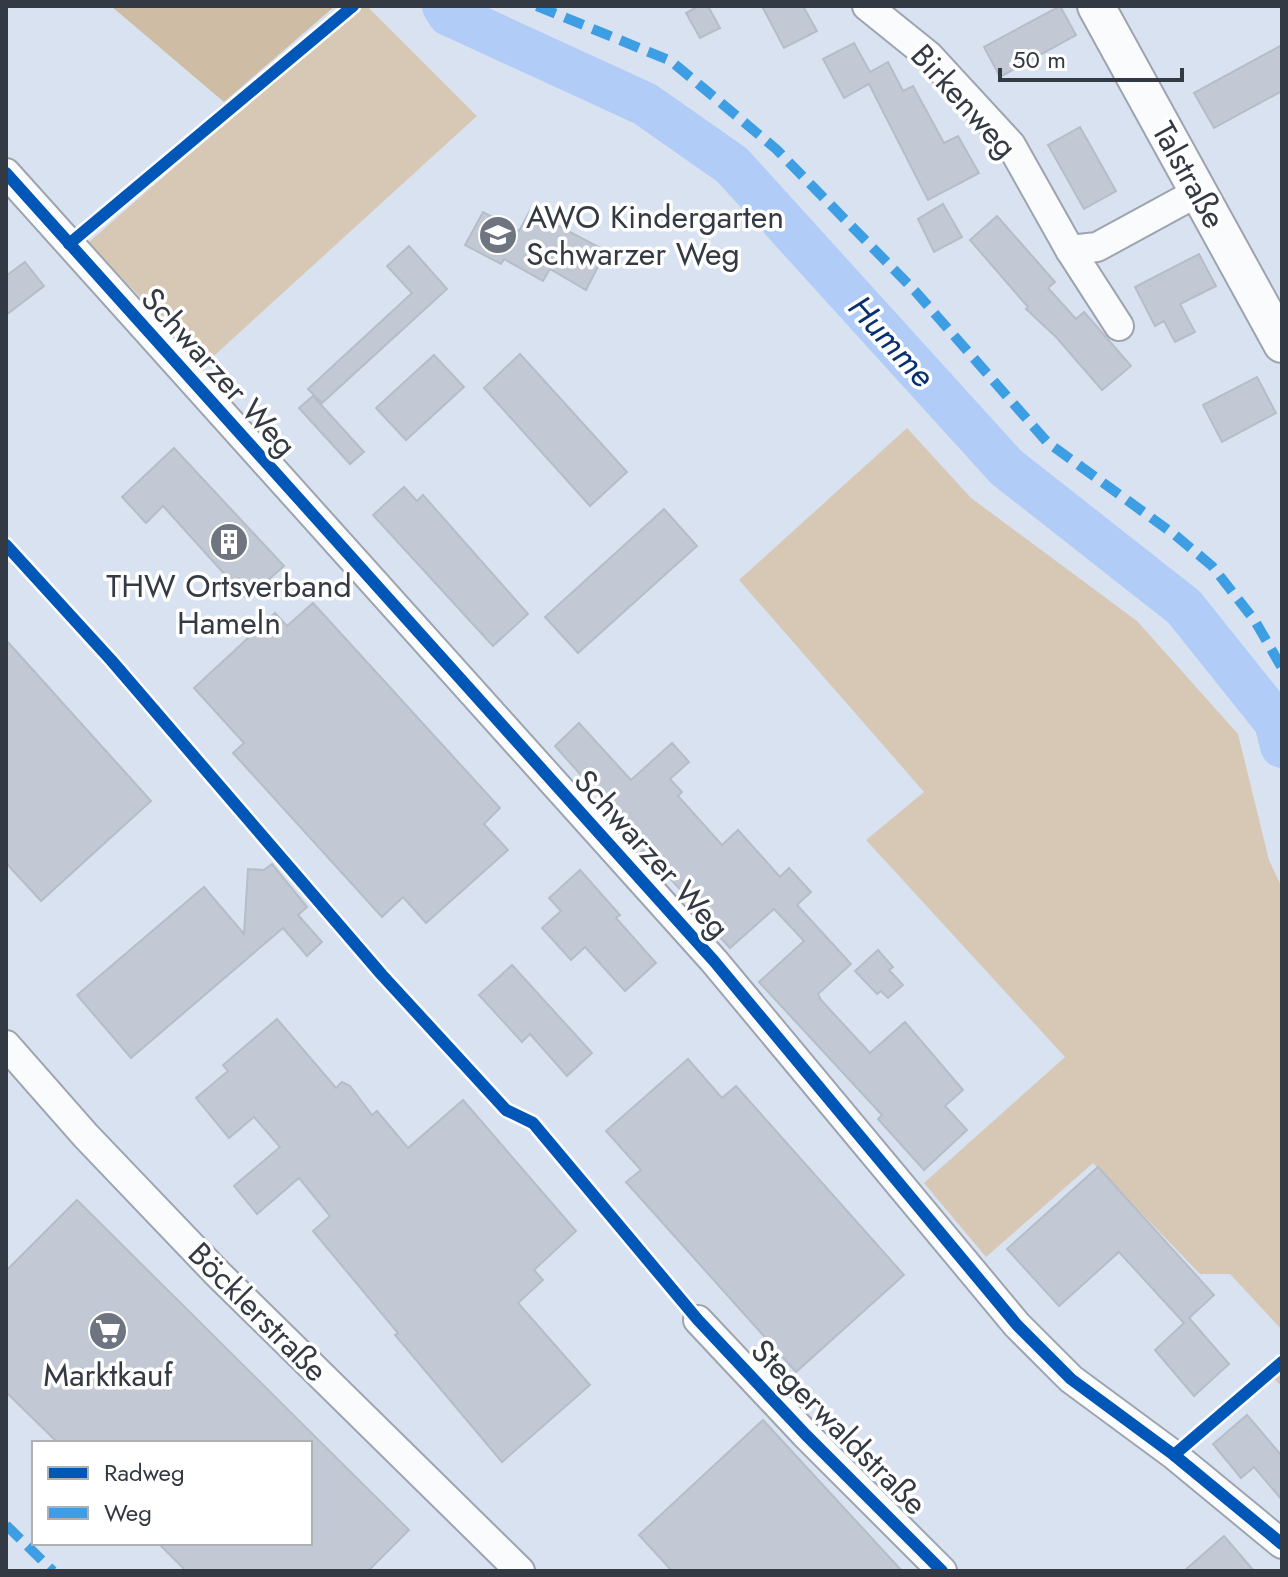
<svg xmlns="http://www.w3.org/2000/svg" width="1288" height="1577" font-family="Jost,sans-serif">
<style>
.green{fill:#d7c8b5}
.forest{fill:#cebca4}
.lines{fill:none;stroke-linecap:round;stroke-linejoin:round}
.river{stroke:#b0ccf7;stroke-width:44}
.building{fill:#c2c9d4;stroke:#b5bdc7;stroke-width:2}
.minor-casing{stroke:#9da4af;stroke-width:32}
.tertiary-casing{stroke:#9da4af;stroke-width:40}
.minor{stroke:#f9fbfd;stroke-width:28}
.tertiary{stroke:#f9fbfd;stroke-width:36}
.quiet{stroke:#3e9ee3;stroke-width:10;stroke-dasharray:20 10;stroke-linecap:butt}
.cycleway-casing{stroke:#fff;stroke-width:17}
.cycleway{stroke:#0057b8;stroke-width:12}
.labels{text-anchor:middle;stroke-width:7;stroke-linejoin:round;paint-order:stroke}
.street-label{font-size:32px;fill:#343a44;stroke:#fff}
.poi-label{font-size:32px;fill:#343a44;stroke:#fff}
.water-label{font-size:34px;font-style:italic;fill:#083170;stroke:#fff}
</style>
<rect width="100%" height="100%" fill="#d9e2f0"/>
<g class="green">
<path d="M358,6H367L477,116L205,364L88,243Z"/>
<path d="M907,428L971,498L1137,621L1238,734L1269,860L1282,888V1330L1230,1274H1200L1093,1163L986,1257L924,1183L1065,1057L866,840L924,792L739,580Z"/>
<path d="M1282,1353V1387L1264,1369Z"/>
</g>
<path class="forest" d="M111,6H335L224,102Z"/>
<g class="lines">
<path class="river" d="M444,6L449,14L645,104L732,165L1006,467L1184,607L1276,722L1282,746"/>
</g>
<g class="building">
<path d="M699,6H708L720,28L700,38L686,13Z"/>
<path d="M762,6H803L817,31L784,48Z"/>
<path d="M1060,6L1076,35L1000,77L984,47Z"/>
<path d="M854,43L870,72L888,62L903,91L913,86L944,143L958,136L979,173L928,200L869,84L844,98L823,59Z"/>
<path d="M1282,45V91L1214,128L1194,93Z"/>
<path d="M1080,127L1116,191L1084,209L1048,145Z"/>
<path d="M943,204L962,237L934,252L918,219Z"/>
<path d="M530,211L606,251L586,290L550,269L543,281L504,259L501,264L465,245L483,212L519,231Z"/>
<path d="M997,216L1055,282L1048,288L1076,319L1084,312L1131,366L1102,390L1056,337L1026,309L1028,307L970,240Z"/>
<path d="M409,246L447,289L322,403L308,389L412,293L387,266Z"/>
<path d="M1199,254L1216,286L1180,304L1195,332L1175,342L1164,321L1155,326L1135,287Z"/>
<path d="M25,262L44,286L6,315V276Z"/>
<path d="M520,354L627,472L590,506L484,388Z"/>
<path d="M434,355L464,387L406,440L376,408Z"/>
<path d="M1257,377L1276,413L1222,442L1203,405Z"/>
<path d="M313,396L364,452L350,464L299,408Z"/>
<path d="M174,448L284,566L247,599L163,506L146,523L122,497Z"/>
<path d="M404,487L417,501L423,495L528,614L493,646L373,515Z"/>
<path d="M664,509L697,546L578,653L545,617Z"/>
<path d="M313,603L500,808L484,824L508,850L426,923L403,897L382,917L233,753L244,743L194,688L275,613L287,626Z"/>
<path d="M6,640L151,801L41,901L6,863Z"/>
<path d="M579,723L631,780L672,743L689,762L670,779L682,792L678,796L722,845L738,830L780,877L789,868L811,892L797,905L851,964L818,994L821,1000L870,1053L905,1022L963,1090L945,1106L967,1130L924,1170L878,1119L882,1115L759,982L804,941L774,909L730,948L708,924L710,922L666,874L663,877L641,852L646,848L555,746Z"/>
<path d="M272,864L307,907L298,915L322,942L307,956L283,928L131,1058L77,995L204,887L244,934L248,869L264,870Z"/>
<path d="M580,870L620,915L616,918L656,963L625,991L585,947L571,960L542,928L561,911L549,898Z"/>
<path d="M878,950L893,967L889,970L903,985L888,998L881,991L877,994L855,971Z"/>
<path d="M512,965L592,1053L567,1076L530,1034L522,1042L479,995Z"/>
<path d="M277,1019L336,1088L342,1082L350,1086L372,1115L377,1111L408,1148L463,1100L576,1231L534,1270L543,1280L518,1303L590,1385L502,1462L395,1335L398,1333L313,1231L330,1216L299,1178L257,1214L234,1186L280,1147L254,1117L229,1138L196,1098L228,1071L223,1065Z"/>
<path d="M688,1059L722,1098L736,1086L904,1275L796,1372L626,1182L641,1170L606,1131Z"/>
<path d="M1098,1167L1214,1295L1189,1318L1229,1364L1194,1396L1155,1350L1184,1323L1119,1252L1059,1306L1007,1249Z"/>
<path d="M77,1200L409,1530L368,1571H186L158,1543H310V1443H58L6,1392V1271Z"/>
<path d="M1247,1415L1282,1456V1500L1254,1467L1241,1478L1213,1444Z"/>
<path d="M763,1420L902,1571H672L639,1535Z"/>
<path d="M1224,1536L1254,1571H1184Z"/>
</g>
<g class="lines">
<g class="minor-casing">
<g id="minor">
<path d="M867,6L929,56L1011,145L1070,250L1119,326"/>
<path d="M6,173L714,961L1017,1325L1071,1379L1174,1455L1282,1544"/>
<path d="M1070,250L1097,247L1198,192"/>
<path d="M6,1045L86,1136L216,1272L520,1571"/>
<path d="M698,1320L806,1435L942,1571"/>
</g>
</g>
<g class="tertiary-casing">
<path id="tertiary" d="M1096,6L1282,344"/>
</g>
<use href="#minor" class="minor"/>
<use href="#tertiary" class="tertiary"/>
<g class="quiet">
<path d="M537,6L671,61L776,149L915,291L1047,442L1175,535L1212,566L1255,621L1282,668"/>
<path d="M6,1525L53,1571"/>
</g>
<g class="cycleway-casing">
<g id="cycleway">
<path d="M6,173L714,961L1017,1325L1071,1379L1174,1455L1282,1544"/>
<path d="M69,244L353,6"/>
<path d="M6,545L111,660L382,975L506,1110L533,1123L698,1320L806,1435L942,1571"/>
<path d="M1174,1455L1282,1362"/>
</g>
</g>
<use href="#cycleway" class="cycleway"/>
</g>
<defs>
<g id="school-disc" transform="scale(2)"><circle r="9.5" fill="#6e7580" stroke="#fff"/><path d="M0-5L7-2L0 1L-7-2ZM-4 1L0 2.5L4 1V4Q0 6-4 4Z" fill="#fff"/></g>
<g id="building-disc" transform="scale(2)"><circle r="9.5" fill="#6e7580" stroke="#fff"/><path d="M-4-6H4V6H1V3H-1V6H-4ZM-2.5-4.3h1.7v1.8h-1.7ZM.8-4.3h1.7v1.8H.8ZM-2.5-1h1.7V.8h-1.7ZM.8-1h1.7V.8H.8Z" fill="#fff"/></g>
<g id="supermarket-disc" transform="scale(2)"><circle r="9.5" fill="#6e7580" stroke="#fff"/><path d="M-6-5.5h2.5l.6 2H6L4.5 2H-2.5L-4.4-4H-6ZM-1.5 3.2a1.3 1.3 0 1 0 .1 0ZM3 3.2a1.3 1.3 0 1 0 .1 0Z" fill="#fff"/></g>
</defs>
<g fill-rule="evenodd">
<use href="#school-disc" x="498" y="235"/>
<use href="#building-disc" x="229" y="542"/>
<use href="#supermarket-disc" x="108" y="1331"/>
</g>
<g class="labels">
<g class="street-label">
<text transform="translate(964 101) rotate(48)" y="11">Birkenweg</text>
<text transform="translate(1189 175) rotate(61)" y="11">Talstraße</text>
<text transform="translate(219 372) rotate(48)" y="11">Schwarzer Weg</text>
<text transform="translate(652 854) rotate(48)" y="11">Schwarzer Weg</text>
<text transform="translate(258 1312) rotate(45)" y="11">Böcklerstraße</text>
<text transform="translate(839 1427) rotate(45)" y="11">Stegerwaldstraße</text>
</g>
<g class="poi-label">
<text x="526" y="228" text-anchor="start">AWO Kindergarten<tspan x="526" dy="37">Schwarzer Weg</tspan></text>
<text x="229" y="597">THW Ortsverband<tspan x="229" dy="37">Hameln</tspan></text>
<text x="108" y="1386">Marktkauf</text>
</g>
<g class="water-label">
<text transform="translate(892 341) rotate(48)" y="12">Humme</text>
</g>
</g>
<rect width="1288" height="1577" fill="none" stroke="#343a44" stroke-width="16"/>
<rect x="32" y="1441" width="280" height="104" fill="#ffffff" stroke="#aeb0b4" stroke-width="2"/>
<rect x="48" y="1467" width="40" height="12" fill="#0057b8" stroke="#aeb0b4" stroke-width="2"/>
<text x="104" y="1481" font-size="24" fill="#343a44">Radweg</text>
<rect x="48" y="1507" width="40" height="12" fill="#3e9ee3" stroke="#aeb0b4" stroke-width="2"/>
<text x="104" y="1521" font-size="24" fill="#343a44">Weg</text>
<path d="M1000 68v12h182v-12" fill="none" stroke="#343a44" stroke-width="4"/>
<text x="1012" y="68" font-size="24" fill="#343a44" stroke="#ffffff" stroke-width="6" paint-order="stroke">50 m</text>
</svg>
